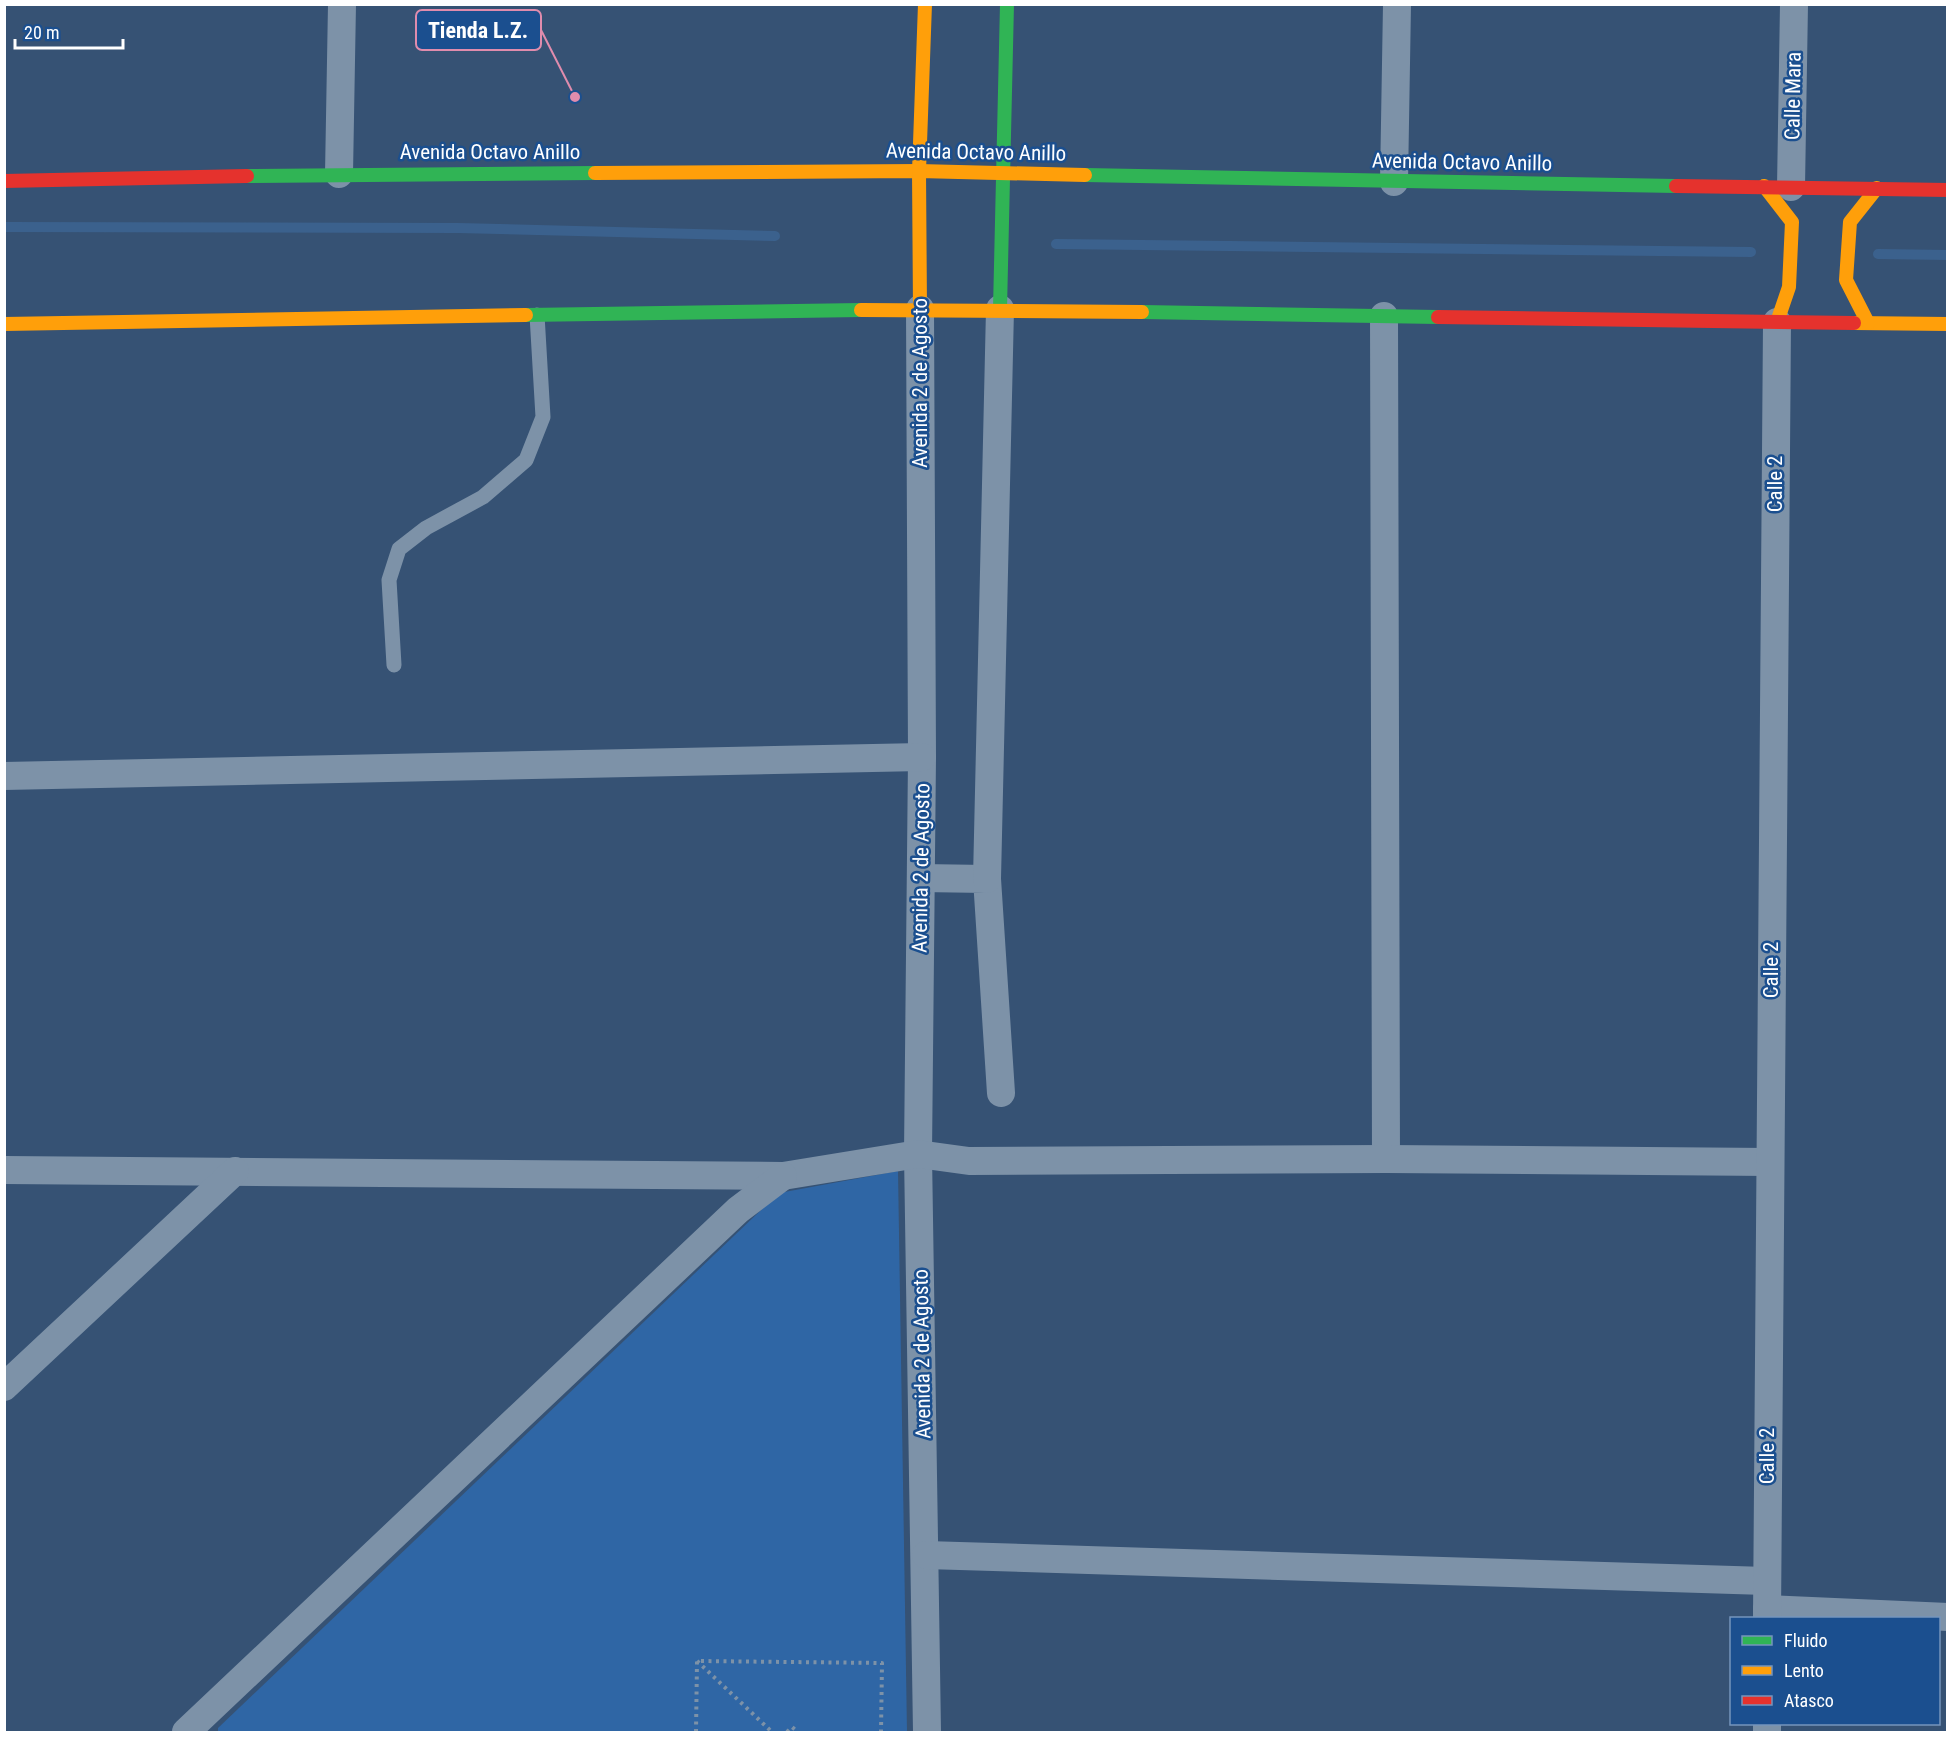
<svg xmlns="http://www.w3.org/2000/svg" width="1952" height="1737" font-family="'Roboto Condensed',sans-serif">
<style>
.green{fill:#2f66a5}
.lines{fill:none;stroke-linecap:round;stroke-linejoin:round}
.stream{stroke:#3b618d;stroke-width:10}
.path{stroke:#7d92a8;stroke-width:4;stroke-dasharray:3 4.5;stroke-linecap:butt}
.lane{stroke:#7d92a8;stroke-width:15}
.street{stroke:#7d92a8;stroke-width:28}
.fast{stroke:#30b455;stroke-width:14}
.slow{stroke:#ff9f0a;stroke-width:14}
.jam{stroke:#e5322d;stroke-width:14}
.labels{text-anchor:middle;stroke-width:5;stroke-linejoin:round;paint-order:stroke}
.street-label{font-size:21px;fill:#fff;stroke:#1b4f8f}
.leader{fill:none;stroke:#e08cad;stroke-width:2}
.callout-dot{fill:#e08cad;stroke:#1b4f8f;stroke-width:2}
.callout{fill:#1b4f8f;stroke:#e08cad;stroke-width:2}
.callout-label{font-size:22px;text-anchor:middle;font-weight:bold;fill:#fff}
</style>
<rect width="100%" height="100%" fill="#365274"/>
<path class="green" d="M898,1171L907,1732H218V1728L779,1193Z"/>
<g class="lines">
<g class="stream">
<path d="M4,227L458,228L775,236"/>
<path d="M1056,244L1751,252"/>
<path d="M1878,254L1948,255"/>
</g>
<g class="path">
<path d="M697,1661L772,1732"/>
<path d="M696,1732L697,1661L882,1663L881,1732"/>
<path d="M787,1732L792,1727L798,1732"/>
</g>
<path class="lane" d="M394,665L389,580L399,549L426,528L483,497L526,460L543,417L537,315"/>
<g class="street">
<path d="M339,174L342,4"/>
<path d="M1394,182L1397,4"/>
<path d="M1791,187L1794,4"/>
<path d="M920,309L922,757L918,1154L927,1732"/>
<path d="M1384,316L1386,1159"/>
<path d="M4,776L922,757"/>
<path d="M921,878L987,879L1001,1093"/>
<path d="M987,879L1000,309"/>
<path d="M4,1170L783,1176L918,1154L969,1161L1386,1159L1770,1162"/>
<path d="M4,1387L235,1171"/>
<path d="M926,1555L1766,1581"/>
<path d="M1767,1609L1948,1617"/>
<path d="M1767,1618L1777,322"/>
<path d="M186,1732L738,1210L783,1176"/>
<path d="M1767,1732V1724"/>
</g>
<g class="fast">
<path d="M1085,175L1676,186"/>
<path d="M247,176L595,173"/>
<path d="M1000,309L1007,4"/>
<path d="M1142,312L1438,317"/>
<path d="M526,315L861,310"/>
</g>
<g class="slow">
<path d="M595,173L919,171L1085,175"/>
<path d="M1764,186L1792,222L1789,287L1777,322"/>
<path d="M920,309L919,171L925,4"/>
<path d="M861,310L1142,312"/>
<path d="M1854,323L1948,324"/>
<path d="M1868,323L1846,280L1850,222L1877,188"/>
<path d="M4,324L526,315"/>
</g>
<g class="jam">
<path d="M4,181L247,176"/>
<path d="M1676,186L1948,190"/>
<path d="M1438,317L1854,323"/>
</g>
</g>
<g class="labels">
<g class="street-label">
<text transform="translate(1793 96) rotate(-89)" y="7">Calle Mara</text>
<text x="490" y="159">Avenida Octavo Anillo</text>
<text transform="translate(976 152) rotate(1)" y="7">Avenida Octavo Anillo</text>
<text transform="translate(1462 162) rotate(1)" y="7">Avenida Octavo Anillo</text>
<text transform="translate(920 383) rotate(-90)" y="7">Avenida 2 de Agosto</text>
<text transform="translate(1775 484) rotate(-90)" y="7">Calle 2</text>
<text transform="translate(921 868) rotate(-89)" y="7">Avenida 2 de Agosto</text>
<text transform="translate(1771 970) rotate(-90)" y="7">Calle 2</text>
<text transform="translate(922 1354) rotate(-91)" y="7">Avenida 2 de Agosto</text>
<text transform="translate(1767 1456) rotate(-90)" y="7">Calle 2</text>
</g>
</g>
<path class="leader" d="M575 97L541 30"/>
<circle class="callout-dot" cx="575" cy="97" r="6"/>
<rect class="callout" x="416" y="10" width="125" height="40" rx="6"/>
<g class="callout-label">
<text x="478" y="38">Tienda L.Z.</text>
</g>
<rect width="1952" height="1737" fill="none" stroke="#ffffff" stroke-width="12"/>
<rect x="1730" y="1617" width="210" height="108" fill="#1b4f8f" stroke="#7695bc" stroke-width="1.5"/>
<rect x="1742" y="1636" width="30" height="9" fill="#30b455" stroke="#7695bc" stroke-width="1.5"/>
<text x="1784" y="1647" font-size="18" fill="#ffffff">Fluido</text>
<rect x="1742" y="1666" width="30" height="9" fill="#ff9f0a" stroke="#7695bc" stroke-width="1.5"/>
<text x="1784" y="1677" font-size="18" fill="#ffffff">Lento</text>
<rect x="1742" y="1696" width="30" height="9" fill="#e5322d" stroke="#7695bc" stroke-width="1.5"/>
<text x="1784" y="1707" font-size="18" fill="#ffffff">Atasco</text>
<path d="M15 39v9h108v-9" fill="none" stroke="#ffffff" stroke-width="3"/>
<text x="24" y="39" font-size="18" fill="#ffffff" stroke="#1b4f8f" stroke-width="4.5" paint-order="stroke">20 m</text>
</svg>
